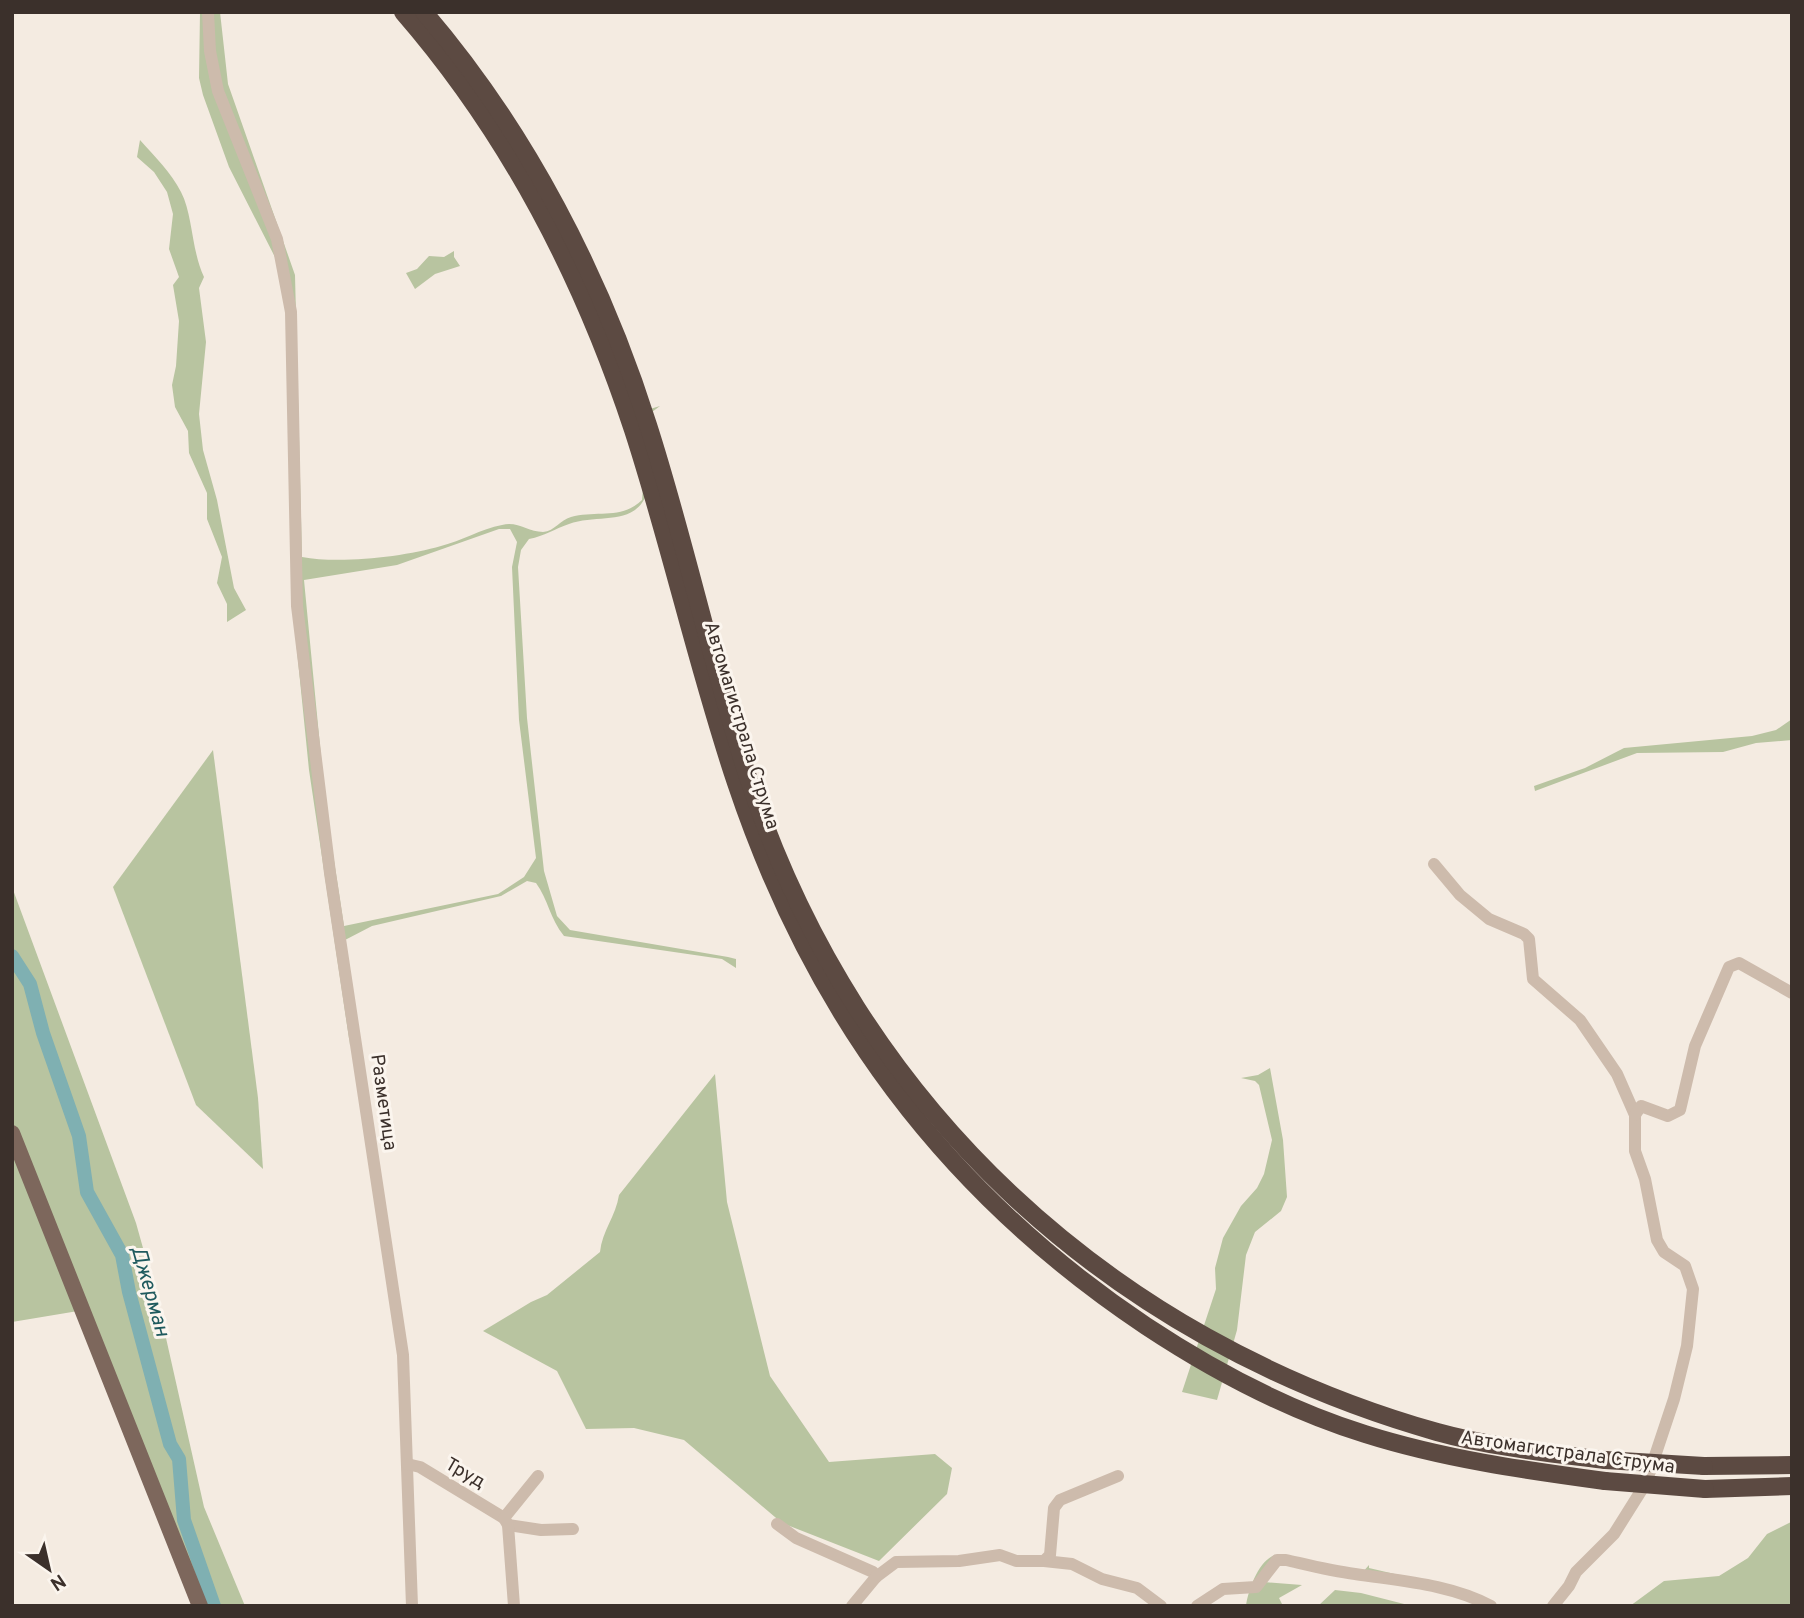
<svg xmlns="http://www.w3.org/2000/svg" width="1804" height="1618" font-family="Overpass,sans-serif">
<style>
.green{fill:#b8c4a0;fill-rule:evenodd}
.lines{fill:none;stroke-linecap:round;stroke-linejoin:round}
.river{stroke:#7fb0b2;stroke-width:14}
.minor{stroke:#cdbbac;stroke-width:12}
.major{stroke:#7d675c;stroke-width:16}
.highway{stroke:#5c4a42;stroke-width:18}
.highway-bridge{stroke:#5c4a42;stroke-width:18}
.labels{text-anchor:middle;stroke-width:6;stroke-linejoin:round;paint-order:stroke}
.street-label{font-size:19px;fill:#3b302b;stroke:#fbf5ee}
.water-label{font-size:21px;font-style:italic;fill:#1f5a5e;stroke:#fbf5ee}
</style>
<rect width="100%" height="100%" fill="#f4ebe1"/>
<g class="green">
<path d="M200,12H220L228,84L295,275L302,557C339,564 404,557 441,546C461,541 481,529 502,525C518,521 528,532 543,532C555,531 560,520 571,517C596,510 622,520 642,500L650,409L660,406L652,412L648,490C637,528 599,513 569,524C554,529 545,536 529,539L521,550L518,567L527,718L544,871L557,916L570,930L728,957L736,959V968L722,959L564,936C550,919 548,899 536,883L527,881L501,896L372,926L345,940L350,1045L309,770L294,621L289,331L278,263L229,167L203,95L199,78ZM499,529H510L517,542L512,567L519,720L536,858L524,877L498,894L344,926L326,808L304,580L397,565Z"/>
<path d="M140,140C154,156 171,172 181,192C193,215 191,249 204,277L199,288L206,342L199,414L203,450L217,500L234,588L246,610L227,622V604L217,583L222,557L207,519V493L189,453L188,431L175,407L172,385L176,366L179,321L173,285L179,277L169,249L173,214L167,192L154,172L137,157Z"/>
<path d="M454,251V257L460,266L435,274L415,289L406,273L417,269L429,256L444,257Z"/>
<path d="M1792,719V740L1756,743L1723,752L1637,753L1535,791L1534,786L1585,768L1624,748L1752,736L1776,730Z"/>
<path d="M213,750L258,1098L263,1169L196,1105L113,887Z"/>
<path d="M12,887L136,1223L157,1298L204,1507L245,1606H200L84,1310L12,1322Z"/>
<path d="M1270,1068L1283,1140L1287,1197L1281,1211L1255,1232L1246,1255L1237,1330L1217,1400L1182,1392L1216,1289L1215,1268L1223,1238L1241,1206L1257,1188L1264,1174L1272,1140L1259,1085L1255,1081L1241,1078L1258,1075Z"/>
<path d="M715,1074L727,1202L770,1376L829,1462L935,1454L952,1468L947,1494L879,1561L782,1523L684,1440L634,1428L586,1429L557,1371L483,1331L531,1302L547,1295L600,1252C602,1231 616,1216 619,1195Z"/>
<path d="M1791,1522L1792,1606H1630L1664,1581L1719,1576L1748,1558L1767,1534Z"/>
<path d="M1275,1555L1362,1573L1369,1565V1568L1472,1592L1498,1606L1476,1598L1279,1561L1264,1582L1302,1585L1279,1598L1283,1606H1246C1248,1590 1259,1560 1275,1555Z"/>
<path d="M1335,1590L1361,1593L1412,1606H1318Z"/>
</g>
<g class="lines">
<path class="river" d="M12,956L30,984L43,1033L79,1136L87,1192L122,1255L129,1292L170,1444L179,1459L184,1520L214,1606"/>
<g class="minor">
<path d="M208,12L210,51L218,91L277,239L291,312L297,606L330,873L403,1355L412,1606"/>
<path d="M1434,864L1460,895L1489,919L1524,934L1529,939L1533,979L1580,1020L1617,1074L1635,1115V1151L1645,1179L1657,1240L1664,1252L1685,1266L1693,1289L1687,1346L1674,1399L1646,1483L1614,1534L1576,1572L1569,1586L1553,1606"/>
<path d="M1635,1115L1641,1106L1668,1116L1680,1110L1695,1046L1729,967L1739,963L1792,993"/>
<path d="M407,1464L420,1467L504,1518"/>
<path d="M777,1524L796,1538L873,1572L876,1577"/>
<path d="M508,1525L541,1530L573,1529"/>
<path d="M1044,1561L1072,1564L1102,1579L1137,1588L1161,1606"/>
<path d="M514,1606L508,1525L504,1518L538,1476"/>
<path d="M852,1606L876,1577L896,1562L959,1561L1000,1555L1016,1561H1044L1050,1555L1054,1508L1060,1500L1118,1476"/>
<path d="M1197,1606L1223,1589L1256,1587L1277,1560H1286C1308,1565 1331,1571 1355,1574C1400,1581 1450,1584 1491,1606"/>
</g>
<path class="major" d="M12,1133L200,1606"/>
<g class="highway">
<path d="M403,12C508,133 583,278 633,430C671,547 697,667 736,783C813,1013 944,1191 1146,1326C1214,1371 1288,1410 1365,1434C1444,1459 1524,1470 1605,1481"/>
<path d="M424,12C526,131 601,276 648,425C686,543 711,665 750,783C858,1107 1109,1339 1437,1432C1491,1447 1549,1453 1605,1460"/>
<path d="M1704,1466L1792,1465"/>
<path d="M1705,1489L1792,1486"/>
</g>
<g class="highway-bridge">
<path d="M1605,1460L1704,1466"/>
<path d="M1605,1481L1705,1489"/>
</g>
</g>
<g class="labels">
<g class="street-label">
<text transform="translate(743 725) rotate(73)" y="7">Автомагистрала Струма</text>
<text transform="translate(385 1102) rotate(82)" y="7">Разметица</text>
<text transform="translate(1568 1451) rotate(8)" y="7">Автомагистрала Струма</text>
<text transform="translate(466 1472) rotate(30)" y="7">Труд</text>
</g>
<g class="water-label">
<text transform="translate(151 1291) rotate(74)" y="7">Джерман</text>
</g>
</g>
<rect width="1804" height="1618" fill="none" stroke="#3b302b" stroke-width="28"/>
<g transform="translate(49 1569) rotate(146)" stroke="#fbf5ee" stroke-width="5" paint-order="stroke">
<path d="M0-5L12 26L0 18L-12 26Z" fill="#3b302b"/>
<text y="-10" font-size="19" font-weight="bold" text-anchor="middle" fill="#3b302b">N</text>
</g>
</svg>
